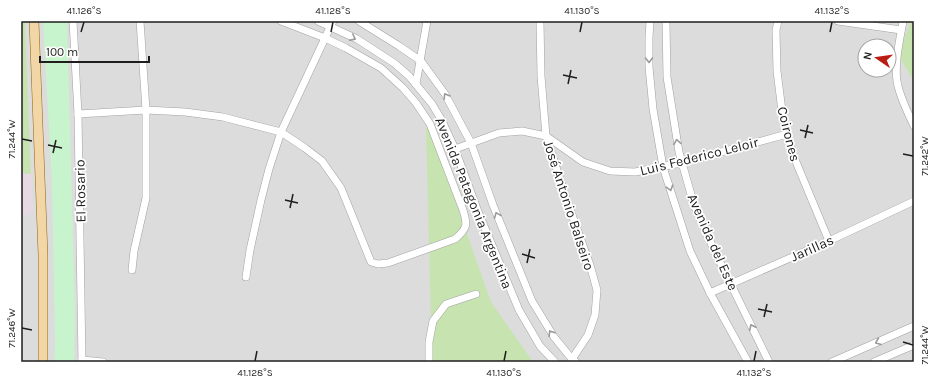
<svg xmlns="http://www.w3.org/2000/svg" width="935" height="383" font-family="Karla,sans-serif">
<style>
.residential{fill:#dcdcdc;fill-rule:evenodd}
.industrial{fill:#e7d8e3}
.grass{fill:#c7e4b0}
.park{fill:#c7f4cd}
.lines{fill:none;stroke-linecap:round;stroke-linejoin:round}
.minor-casing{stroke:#a2a2a2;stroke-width:8}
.major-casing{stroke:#8b680e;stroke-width:10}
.minor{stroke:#fff;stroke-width:7}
.major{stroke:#f3d6a6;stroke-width:9}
.oneway{stroke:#9a9a9a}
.ticks{fill:none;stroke:#1e1e1e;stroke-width:1.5}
.labels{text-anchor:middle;stroke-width:3.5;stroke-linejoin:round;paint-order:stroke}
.street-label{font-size:14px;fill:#1e1e1e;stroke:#fff}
.neatline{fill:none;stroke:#1e1e1e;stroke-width:1.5}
.ticks-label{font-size:10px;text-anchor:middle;fill:#1e1e1e}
</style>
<rect width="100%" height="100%" fill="#eeece6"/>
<path class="residential" d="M21,21H914V362H21ZM865,46H889V70H865Z"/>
<path class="industrial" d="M21,21H25L33,212L21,217Z"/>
<g class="grass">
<path d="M21,21H25L31,174H25L21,170Z"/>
<path d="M911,21H914V81L898,55Z"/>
<path d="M426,128L430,129L491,302L533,362H432Z"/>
</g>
<path class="park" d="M43,21H67L75,312L74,362H54L55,344L52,182Z"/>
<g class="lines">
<g class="minor-casing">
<g id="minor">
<path d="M73,21L78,114L82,362"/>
<path d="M318,21L357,39L394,63L409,76L432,104L441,119L455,149L477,209L519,310L540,346L555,362"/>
<path d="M359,21L399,46L421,61L445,94L471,143L493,205L532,301L554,337L572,359L576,362"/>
<path d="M540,21L541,76L546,136L567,201L590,265L597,290L595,315L588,335L572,359"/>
<path d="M650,21L649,37V67L653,109L663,167L690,251L710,293L748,362"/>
<path d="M666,21L667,77L679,152L694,205L715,252L769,362"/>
<path d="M778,21L776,30L777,71L782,111L787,134L794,157L829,241"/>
<path d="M838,21L901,30"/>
<path d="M903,21C900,39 893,68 898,86C901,99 908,113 914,126"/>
<path d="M416,84L427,21"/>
<path d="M78,114L146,110L185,112L223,117L281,132L305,148L322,161L341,188L371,262L378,264L388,263L455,239C467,229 468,225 463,210L430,124L416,103L403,88L381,68L346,48L325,38L281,21"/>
<path d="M455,149L499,133L522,131L546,136L583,162L610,171L635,172L681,163L787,134"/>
<path d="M132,270L134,251L146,198V110L140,21"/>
<path d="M246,277L250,250L261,200L269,169L281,132L333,21"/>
<path d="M710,293L829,241L914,201"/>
<path d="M82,360L103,362"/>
<path d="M429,362V342L433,321L446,304L476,294"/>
<path d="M832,362L914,326"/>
<path d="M874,362L914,345"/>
</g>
</g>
<g class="major-casing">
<path id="major" d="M34,21L43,255V362"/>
</g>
<use href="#minor" class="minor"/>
<use href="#major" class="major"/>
</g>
<defs><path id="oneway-chevron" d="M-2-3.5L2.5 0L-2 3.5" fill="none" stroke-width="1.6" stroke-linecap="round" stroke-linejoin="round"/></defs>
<g class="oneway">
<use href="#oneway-chevron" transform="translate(353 38) rotate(27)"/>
<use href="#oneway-chevron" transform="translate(649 60) rotate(89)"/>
<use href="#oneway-chevron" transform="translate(446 96) rotate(-121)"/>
<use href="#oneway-chevron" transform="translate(677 142) rotate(-99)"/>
<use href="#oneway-chevron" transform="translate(670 188) rotate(72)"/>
<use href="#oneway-chevron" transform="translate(497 215) rotate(-112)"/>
<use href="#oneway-chevron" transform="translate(752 327) rotate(-116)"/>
<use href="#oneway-chevron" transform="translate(551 333) rotate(-122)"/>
<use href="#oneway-chevron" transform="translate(878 342) rotate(157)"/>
</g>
<path class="ticks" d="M81,32L84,22M331,32L333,22M580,32L582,22M830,32L832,22M563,75L577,78M568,84L571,70M800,130L813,133M805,138L808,125M22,139L32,141M48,145L62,148M53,153L56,140M903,154L913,156M285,200L298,203M290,208L293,194M522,254L535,258M527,263L530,249M758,309L772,312M764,317L767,304M22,328L32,330M903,342L913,345M255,361L257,351M504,361L506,351M754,361L756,351"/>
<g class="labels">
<g class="street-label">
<text transform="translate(789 134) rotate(76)" y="5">Coirones</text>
<text transform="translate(699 156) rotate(-14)" y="5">Luis Federico Leloir</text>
<text transform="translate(80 191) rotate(-91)" y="5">El Rosario</text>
<text transform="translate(474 203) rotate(68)" y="5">Avenida Patagonia Argentina</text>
<text transform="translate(569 205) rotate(72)" y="5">José Antonio Balseiro</text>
<text transform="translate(713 242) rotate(66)" y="5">Avenida del Este</text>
<text transform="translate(812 248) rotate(-24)" y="5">Jarillas</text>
</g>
</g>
<rect width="935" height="383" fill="none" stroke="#ffffff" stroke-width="44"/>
<g transform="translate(877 58) rotate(283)"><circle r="19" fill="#ffffff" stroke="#a5a5a5"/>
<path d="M0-3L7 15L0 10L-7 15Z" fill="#ba1b13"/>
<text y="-6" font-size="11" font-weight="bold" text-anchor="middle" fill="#1e1e1e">N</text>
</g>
<path d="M40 56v6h109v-6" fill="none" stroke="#1e1e1e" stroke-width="2"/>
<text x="46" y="56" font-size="12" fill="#1e1e1e" stroke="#ffffff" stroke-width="3" paint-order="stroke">100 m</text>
<rect x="22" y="22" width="891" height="339" class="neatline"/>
<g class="ticks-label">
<text x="84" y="14">41.126°S</text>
<text x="333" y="14">41.128°S</text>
<text x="582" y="14">41.130°S</text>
<text x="832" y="14">41.132°S</text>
<text transform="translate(11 139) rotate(-90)" y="4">71.244°W</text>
<text transform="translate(924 156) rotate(-90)" y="4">71.242°W</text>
<text transform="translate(11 328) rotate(-90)" y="4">71.246°W</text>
<text transform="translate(924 345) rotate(-90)" y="4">71.244°W</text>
<text x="255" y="376">41.128°S</text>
<text x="504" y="376">41.130°S</text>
<text x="754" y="376">41.132°S</text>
</g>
</svg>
